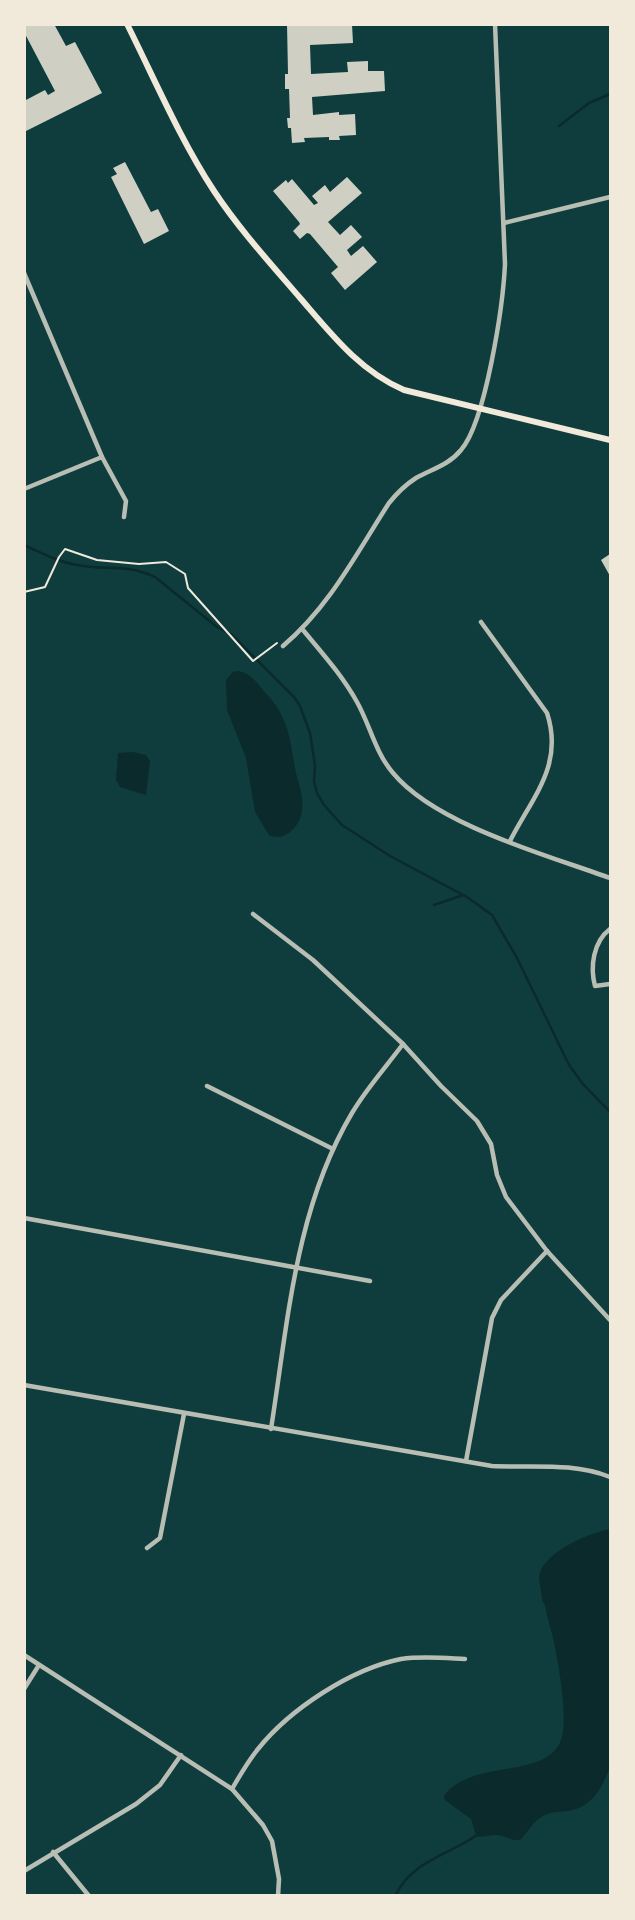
<svg xmlns="http://www.w3.org/2000/svg" width="635" height="1920" font-family="Rubik,sans-serif">
<style>
.water{fill:#0a2a2b}
.lines{fill:none;stroke-linecap:round;stroke-linejoin:round}
.stream{stroke:#0a2a2b;stroke-width:2.5}
.building{fill:#cfcfc3}
.path{stroke:#f1e9da;stroke-width:2}
.minor{stroke:#b8beb3;stroke-width:4.5}
.secondary{stroke:#f1e9da;stroke-width:6}
</style>
<rect width="100%" height="100%" fill="#0f3d3e"/>
<g class="water">
<path d="M238,671C249,673 256,681 263,690C290,718 289,737 296,773C299,785 304,798 302,810C301,825 285,843 269,835L255,812L246,758L227,710L226,680L233,672Z"/>
<path d="M133,752L146,755L150,761L146,795L120,787L116,780L118,753Z"/>
<path d="M610,1529V1767C604,1783 595,1803 576,1809C566,1813 553,1810 543,1816C533,1821 528,1832 520,1840C510,1841 505,1835 495,1835C487,1835 484,1838 476,1836L471,1819L445,1800L444,1796C472,1756 556,1783 563,1732C566,1703 559,1670 554,1642C551,1629 547,1618 545,1605C541,1600 542,1596 541,1590C540,1584 538,1578 540,1573C545,1552 591,1532 610,1529Z"/>
</g>
<g class="lines">
<g class="stream">
<path d="M559,126L589,103L610,94"/>
<path d="M24,545C41,553 59,562 77,565C106,571 125,563 155,577L217,627L231,634L294,697L300,706L310,733L315,765L314,782L317,793L324,805L342,825L390,856L467,897L492,915L517,958L569,1065L583,1084L610,1112"/>
<path d="M434,905L463,895"/>
<path d="M395,1896C413,1860 447,1856 477,1835"/>
</g>
</g>
<g class="building">
<path d="M28,24H54L66,46L75,42L102,93L24,132V101L45,90L48,95L55,91L24,32V26Z"/>
<path d="M287,24H352L353,43L310,45L311,74L348,72L347,62L368,61V71H384L385,91L312,97L313,115L339,112V115L355,114L356,135L339,136L340,140H329V137L304,138L305,142L292,143L291,128H288L287,118H290L289,89H285V74H288Z"/>
<path d="M125,162L151,212L158,209L169,231L144,244L111,177L117,174L113,168Z"/>
<path d="M347,177L362,193L328,222L340,235L351,225L362,237L347,250L351,256L363,246L377,262L345,290L331,273L338,267L310,234L307,233L300,239L293,231L300,224L299,222L273,191L286,180L288,183L292,179L314,205L318,203L312,196L325,185L330,192Z"/>
<path d="M610,554V576L601,560Z"/>
</g>
<g class="lines">
<path class="path" d="M24,592L45,587L59,557L65,549L97,560L139,564L166,562L185,574L188,588L253,661L277,643"/>
<g class="minor">
<path d="M504,223L610,197"/>
<path d="M24,273L102,457"/>
<path d="M24,489L102,457L126,501L124,517"/>
<path d="M481,622L547,713C564,765 533,796 510,841"/>
<path d="M303,630C322,653 342,675 357,702C370,725 375,752 393,773C436,825 547,855 610,878"/>
<path d="M283,646C330,606 356,554 389,503C397,493 405,485 416,478C432,469 449,465 461,450C486,421 503,305 505,264L495,24"/>
<path d="M253,914L313,960L403,1044L441,1086L477,1121L491,1144L497,1175L506,1197L547,1251L610,1320"/>
<path d="M610,929C593,942 590,967 595,986L610,984"/>
<path d="M207,1086L333,1149"/>
<path d="M24,1218L370,1281"/>
<path d="M24,1385L492,1466C532,1468 572,1462 610,1477"/>
<path d="M271,1429C288,1322 295,1209 352,1113C366,1089 386,1067 403,1044"/>
<path d="M466,1461L492,1318L501,1300L547,1251"/>
<path d="M147,1548L160,1538L184,1414"/>
<path d="M24,1655L232,1789L263,1825L272,1841L279,1879L278,1896"/>
<path d="M24,1689L39,1665"/>
<path d="M232,1789C240,1775 248,1761 258,1749C290,1709 351,1669 401,1659C422,1656 444,1658 465,1659"/>
<path d="M53,1852L89,1896"/>
<path d="M24,1871L136,1804L160,1785L181,1755"/>
</g>
<path class="secondary" d="M127,24C155,80 180,139 214,191C239,229 271,264 301,299C332,335 360,371 404,390L610,440"/>
</g>
<rect width="635" height="1920" fill="none" stroke="#f1e9da" stroke-width="52"/>
</svg>
